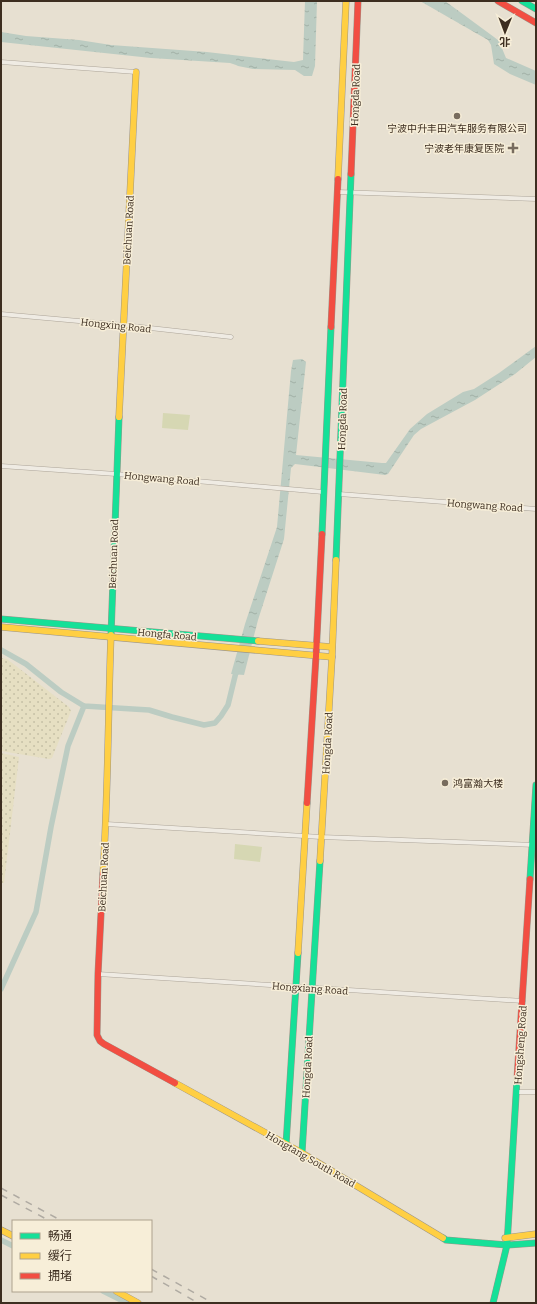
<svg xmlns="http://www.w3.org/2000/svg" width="537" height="1304" font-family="Bitter,'Noto Sans SC',serif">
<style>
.farmland{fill:url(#farmland-dots)}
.green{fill:#d6d7b3}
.water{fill:url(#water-ripples)}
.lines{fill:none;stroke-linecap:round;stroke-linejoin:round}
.canal{stroke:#bcccc2;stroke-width:5.5}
.street-casing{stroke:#ada599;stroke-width:5}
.fast-casing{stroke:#9c958a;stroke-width:7}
.slow-casing{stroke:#9c958a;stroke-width:7}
.jam-casing{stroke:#9c958a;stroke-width:7}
.street{stroke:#efebe3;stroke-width:4}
.fast{stroke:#16e098;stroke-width:6}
.slow{stroke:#ffcf43;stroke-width:6}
.jam{stroke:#f24e42;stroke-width:6}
.rail{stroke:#afaaa2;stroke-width:1.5;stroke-dasharray:7 7;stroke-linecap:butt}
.poi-dot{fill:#786c5e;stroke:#f7eed8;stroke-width:1.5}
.labels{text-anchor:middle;stroke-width:3;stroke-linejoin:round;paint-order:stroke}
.street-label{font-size:10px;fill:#3d2e20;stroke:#f7eed8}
.poi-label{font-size:10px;fill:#3d2e20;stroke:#f7eed8}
</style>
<defs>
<pattern id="farmland-dots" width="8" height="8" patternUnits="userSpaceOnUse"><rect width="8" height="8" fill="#e6dfc2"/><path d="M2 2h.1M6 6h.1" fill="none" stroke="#c6c0a6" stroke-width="1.8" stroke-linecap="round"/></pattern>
<pattern id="water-ripples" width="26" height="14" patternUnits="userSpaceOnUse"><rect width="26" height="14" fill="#bcccc2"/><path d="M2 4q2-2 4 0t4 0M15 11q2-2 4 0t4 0" fill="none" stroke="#a2b0a6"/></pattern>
</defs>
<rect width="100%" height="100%" fill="#e7e0d1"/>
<g class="farmland">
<path d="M1,658L7,659L69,707L71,711L52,758L49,759L1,751Z"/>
<path d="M1,753L19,757L4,883H1Z"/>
</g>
<g class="green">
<path d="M163,413L190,415L188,430L162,428Z"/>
<path d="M235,844L262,847L260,862L234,859Z"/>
</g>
<g class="water">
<path d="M305,1H317L315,66L312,76H304L295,70L253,69L238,66L236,65L230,63L151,58L1,42V32L26,36L79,40L111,45L207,52L294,62L303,60Z"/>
<path d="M420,1H445L494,37L499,41L506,58L536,71V85L510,74L494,64L491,45L488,40Z"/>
<path d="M536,346V357L515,374L475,400L421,429L414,435L388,474L385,475L295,464L291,468L284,539L258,620L244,675L231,674L245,624L277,527L291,371L293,360L302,359L306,362L296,455L382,463H386L410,429L427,414L463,392L474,389L499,373Z"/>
</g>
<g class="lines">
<g class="canal">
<path d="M1,650L26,664L61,692L84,706L149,710L172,717L204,725L215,723L221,716L228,705L237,668"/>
<path d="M1,989L36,912L51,827L68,746L84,706"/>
<path d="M1,1240L13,1246"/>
<path d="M103,1291L127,1303"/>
</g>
<g class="street-casing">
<g id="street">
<path d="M1,62L136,72"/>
<path d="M338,192L536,199"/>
<path d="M1,314L123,325L231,337"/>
<path d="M1,466L116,474L323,492"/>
<path d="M339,494L536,509"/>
<path d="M106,824L321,837L536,845"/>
<path d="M98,974L523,1001"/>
<path d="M517,1092H536"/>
</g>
</g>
<g class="fast-casing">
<g id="fast">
<path d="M522,1L536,9"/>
<path d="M322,534L331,327"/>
<path d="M336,560L351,174"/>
<path d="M1,619L258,641"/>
<path d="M111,635L119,417"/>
<path d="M530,879L536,785"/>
<path d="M286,1145L298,953"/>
<path d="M302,1153L320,861"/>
<path d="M443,1238L446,1240L507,1245L536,1243"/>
<path d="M493,1303L507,1245L517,1079"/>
</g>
</g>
<g class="slow-casing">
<g id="slow">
<path d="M338,179L346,1"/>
<path d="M119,417L136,72"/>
<path d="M1,627L332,657"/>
<path d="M258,641L332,647"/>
<path d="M320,861L332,657L336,560"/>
<path d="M103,874C108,795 108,715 111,635"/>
<path d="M298,953L307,803"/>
<path d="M175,1083L302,1153L443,1238"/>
<path d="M1,1230L13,1236"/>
<path d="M505,1238L536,1234"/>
<path d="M116,1291L138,1303"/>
</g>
</g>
<g class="jam-casing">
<g id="jam">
<path d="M498,1L536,23"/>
<path d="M351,174L358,1"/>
<path d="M331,327L338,179"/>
<path d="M307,803L316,656L322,534"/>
<path d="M103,874L98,974L97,1035L100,1041L104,1044L175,1083"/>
<path d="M517,1079L530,879"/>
</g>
</g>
<use href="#street" class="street"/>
<use href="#fast" class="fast"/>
<use href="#slow" class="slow"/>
<use href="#jam" class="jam"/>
<g class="rail">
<path d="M1,1188L62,1221"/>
<path d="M1,1195L50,1221"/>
<path d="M151,1269L213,1303"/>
<path d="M151,1276L198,1303"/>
</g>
</g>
<g class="poi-dot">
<circle cx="457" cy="116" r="4"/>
<path d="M511 142h4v4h4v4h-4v4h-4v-4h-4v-4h4z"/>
<circle cx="445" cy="783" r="4"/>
</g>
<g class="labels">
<g class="street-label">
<text transform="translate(355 95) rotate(-88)" y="4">Hongda Road</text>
<text transform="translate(128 230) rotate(-87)" y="4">Beichuan Road</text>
<text transform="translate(116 325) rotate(6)" y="4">Hongxing Road</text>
<text transform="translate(342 419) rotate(-88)" y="4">Hongda Road</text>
<text transform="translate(162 478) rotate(5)" y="4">Hongwang Road</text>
<text transform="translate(485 505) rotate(4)" y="4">Hongwang Road</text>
<text transform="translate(113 554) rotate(-88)" y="4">Beichuan Road</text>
<text transform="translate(167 634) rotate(5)" y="4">Hongfa Road</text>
<text transform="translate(327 743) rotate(-87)" y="4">Hongda Road</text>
<text transform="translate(103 877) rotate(-87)" y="4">Beichuan Road</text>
<text transform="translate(310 988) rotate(4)" y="4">Hongxiang Road</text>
<text transform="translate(520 1045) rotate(-86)" y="4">Hongsheng Road</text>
<text transform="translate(307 1067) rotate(-87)" y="4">Hongda Road</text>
<text transform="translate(311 1159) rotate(30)" y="4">Hongtang South Road</text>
</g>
<g class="poi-label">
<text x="457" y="132">宁波中升丰田汽车服务有限公司</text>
<text x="504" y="152" text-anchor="end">宁波老年康复医院</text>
<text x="453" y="787" text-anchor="start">鸿富瀚大楼</text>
</g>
</g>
<rect width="537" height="1304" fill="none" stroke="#3d2e20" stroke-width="4"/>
<rect x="12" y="1220" width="140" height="72" fill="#f7eed8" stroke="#ada18e"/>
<rect x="20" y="1233" width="20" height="6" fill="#16e098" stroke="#ada18e"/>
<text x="48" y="1240" font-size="12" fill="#3d2e20">畅通</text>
<rect x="20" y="1253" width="20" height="6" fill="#ffcf43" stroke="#ada18e"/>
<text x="48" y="1260" font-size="12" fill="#3d2e20">缓行</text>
<rect x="20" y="1273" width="20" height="6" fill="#f24e42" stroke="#ada18e"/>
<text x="48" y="1280" font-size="12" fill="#3d2e20">拥堵</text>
<g transform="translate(505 32) rotate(181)" stroke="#f7eed8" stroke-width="3" paint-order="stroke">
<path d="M0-3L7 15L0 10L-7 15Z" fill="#3d2e20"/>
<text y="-6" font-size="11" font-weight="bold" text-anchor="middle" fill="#3d2e20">北</text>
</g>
</svg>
